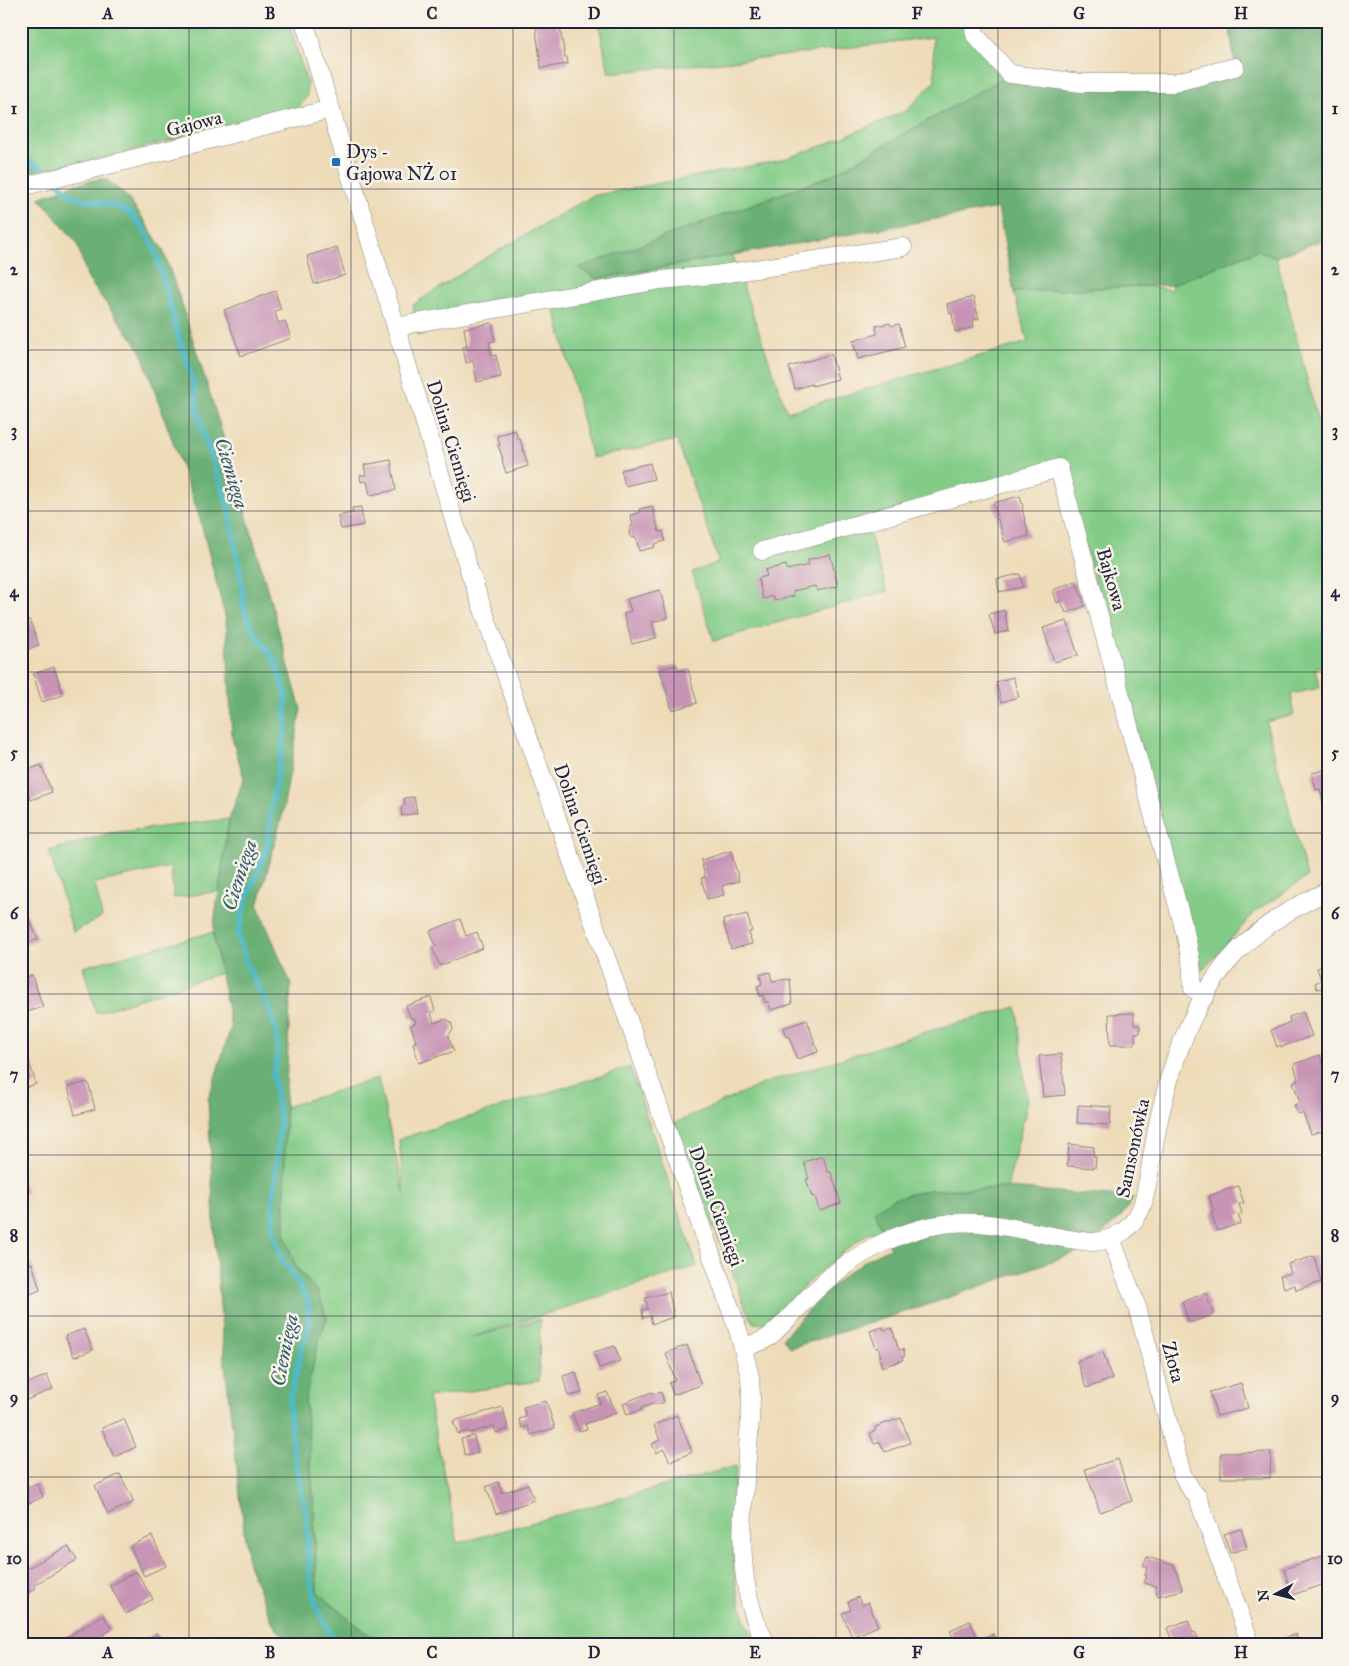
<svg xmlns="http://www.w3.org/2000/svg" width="1349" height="1666" font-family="'IM FELL Great Primer',serif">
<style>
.green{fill:#83cc87;stroke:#527761}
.forest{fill:#6ab074;stroke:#466958}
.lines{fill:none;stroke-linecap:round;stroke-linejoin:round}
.stream{stroke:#4db9c8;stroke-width:5.5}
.building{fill:#c894b5}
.minor-casing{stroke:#887f7a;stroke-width:19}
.minor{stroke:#fff;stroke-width:18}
.grid{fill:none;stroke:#22223b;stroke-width:1;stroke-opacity:0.55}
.poi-dot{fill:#1f6fb2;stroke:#f7f3e8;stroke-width:2}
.labels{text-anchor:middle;stroke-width:5;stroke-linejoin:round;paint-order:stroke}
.street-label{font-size:19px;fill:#22223b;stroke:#f7f3e8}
.poi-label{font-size:19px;fill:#22223b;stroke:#f7f3e8;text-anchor:start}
.water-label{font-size:20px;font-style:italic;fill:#31576c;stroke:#f7f3e8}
.neatline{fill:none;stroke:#22223b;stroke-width:2}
.grid-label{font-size:16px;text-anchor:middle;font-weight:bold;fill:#22223b}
</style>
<rect width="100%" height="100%" fill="#f7f3e8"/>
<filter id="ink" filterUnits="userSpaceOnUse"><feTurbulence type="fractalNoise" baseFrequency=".02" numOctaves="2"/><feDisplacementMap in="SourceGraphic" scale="10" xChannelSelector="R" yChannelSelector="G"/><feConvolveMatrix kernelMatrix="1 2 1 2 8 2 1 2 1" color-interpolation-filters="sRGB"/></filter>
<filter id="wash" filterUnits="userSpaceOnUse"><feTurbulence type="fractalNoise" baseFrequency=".0096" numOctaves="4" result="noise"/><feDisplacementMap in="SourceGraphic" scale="20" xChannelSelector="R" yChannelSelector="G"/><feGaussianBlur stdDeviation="1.12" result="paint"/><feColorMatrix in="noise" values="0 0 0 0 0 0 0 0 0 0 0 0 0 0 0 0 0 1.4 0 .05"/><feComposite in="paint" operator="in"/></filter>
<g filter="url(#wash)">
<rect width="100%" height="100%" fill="#eedcb9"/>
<g class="green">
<path d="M21,21H288L307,83V96L298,109L73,165L43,169L21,157Z"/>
<path d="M598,21H973L1010,74L830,176L579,268L597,279L732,255L787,412L1028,342L1014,292L1145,286L1172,290L1171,285L1258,250L1276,257L1328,462V664L1315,668L1320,688L1291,694L1294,715L1266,722L1307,877L1256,911L1202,971L1062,462L865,518L887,591L714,641L692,572L719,562L677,440L592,458L552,298L418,336L413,305L479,262L592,196L782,160L824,145L906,111L935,81L933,37L781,56L609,73Z"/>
<path d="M229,819L219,891L174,898L170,867L95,883L102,917L73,932L49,851L110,833Z"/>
<path d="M213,932L221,973L96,1013L83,967Z"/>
<path d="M1017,1007L1027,1105L1007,1188L929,1190L875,1211L883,1229L867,1234L841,1254L816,1275L766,1324L754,1323L746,1309L728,1261L701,1198L675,1123L765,1083L932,1030Z"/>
<path d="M630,1067L697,1266L469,1338L540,1319L539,1381L428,1397L458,1543L736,1466C732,1526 725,1591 758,1645H381L317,1592L314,1507L305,1400L318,1343L327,1318L317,1291L296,1267L284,1236L285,1107L378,1078L404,1193L399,1139Z"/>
</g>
<g class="forest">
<path d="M1229,21H1328V238L1276,257L1258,250L1171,285L1014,292L998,208L597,279L578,268L830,176L1010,74L1173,83L1235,67Z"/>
<path d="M21,157L43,169L21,176Z"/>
<path d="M105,178L127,197L144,220L163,250L181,302L235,474L301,710L282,816L258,906L291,984L285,1107V1236L296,1267L317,1291L327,1318L318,1343L305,1400L314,1507L317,1592L381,1645H295L275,1628L248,1564L224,1356L215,1243L208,1100L231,1027L213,932L229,819L244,778L232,738L226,620L200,519L140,349L88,279L77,243L39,198L76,184Z"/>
<path d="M1007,1188L1134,1198L1120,1218L1083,1250L933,1303L790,1348L783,1338C813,1304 847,1265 890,1248L874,1211L894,1198L929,1190Z"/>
</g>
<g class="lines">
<g class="stream">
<path d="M21,157L43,169L50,176"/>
<path d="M57,182L74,197L116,206L131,214L145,231L156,253L180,342L193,381L201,427L228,505L240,570L245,612L253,630L275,660L286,694V729L272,801L267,849L244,906L238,936L247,965L270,1010L276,1030L278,1052L273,1076L280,1121L273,1203V1231L282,1260L298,1283L308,1303L309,1327L300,1355L289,1404L292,1443L306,1512L309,1574L317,1609L337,1645"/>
</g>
</g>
<g id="blocks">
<g class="building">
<path d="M535,21H557V28H560L565,57H567L568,64L541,68Z"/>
<path d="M337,247L345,275L314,284L307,256Z"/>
<path d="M275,291L281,309L275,311L278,323L285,321L291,338L241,356L224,310Z"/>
<path d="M973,297L979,319L973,320L974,327L955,332L952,313L950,314L947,304Z"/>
<path d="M492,323L495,341L489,342L492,356L496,355L501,377L477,382L473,361L466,363L463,347L467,346L464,328Z"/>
<path d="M890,323L891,326L899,324L905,347L858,359L853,341L877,334L876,326Z"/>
<path d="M831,354L838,379L812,386V384L795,389L789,367Z"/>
<path d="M515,430L518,439H520L528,466L506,473L502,460L503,459L498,445H500L497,436Z"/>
<path d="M391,460L396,490L370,495L367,481L361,482L360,475H366L364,465Z"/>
<path d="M650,463L654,479L625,486L621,470Z"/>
<path d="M1020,496L1023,507L1022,508L1029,536L1005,542L993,503Z"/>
<path d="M652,506L659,532L663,531L665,541L654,544L655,547L639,551L636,537L633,538L629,535L630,527L633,525L630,515L640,513L639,509Z"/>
<path d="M361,507L363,525L341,529L338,516L353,513L352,508Z"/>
<path d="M830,554L838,586L817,591L815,586L793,591L794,596L774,601L773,596L763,599L758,578L767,576L765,570L786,565L787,570L809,565L808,560Z"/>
<path d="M1020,574L1023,587L999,592L997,579Z"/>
<path d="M1076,581L1085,606L1066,613L1061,601L1057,603L1053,590Z"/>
<path d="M660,590L668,618L652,622L656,638L632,644L624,613L631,611L627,599Z"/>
<path d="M1004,610L1009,631L995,634L989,614Z"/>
<path d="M30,620L39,645L21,652V623Z"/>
<path d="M1067,621L1078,655L1054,662L1043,628Z"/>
<path d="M677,665L679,671L688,669L697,703L672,710L660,669Z"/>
<path d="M54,667L63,695L42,702L33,674Z"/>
<path d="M1013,677L1019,697L1001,702L996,682Z"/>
<path d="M41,765L52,792L31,800L21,777V773Z"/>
<path d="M1328,769V813L1326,814L1320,789L1316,790L1312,773Z"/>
<path d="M414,797L417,813L402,816L401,806L405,805L404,798Z"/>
<path d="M731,851L739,881L722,886L724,895L707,899L701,878L705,877L701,860Z"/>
<path d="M27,914L38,939L21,946V917Z"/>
<path d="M747,914L752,931L749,932L752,944L731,949L723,920Z"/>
<path d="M460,919L466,936L477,932L483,948L440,966L432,947L436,946L430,931Z"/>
<path d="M1328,965V999L1323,988L1317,989L1315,983L1321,980L1317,968Z"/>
<path d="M770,972L772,981L790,979L792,1004L771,1010L768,1002H765L763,995L760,996L757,986L762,984L760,975Z"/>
<path d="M32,975L43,1007L21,1014V978Z"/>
<path d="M431,997L435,1011L431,1013L434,1023L446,1019L451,1022L453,1029L448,1036L454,1051L419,1063L413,1043L416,1042L411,1025L416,1023L414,1017L411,1019L406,1006Z"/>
<path d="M1303,1012L1312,1036L1281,1047L1280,1045L1277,1047L1271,1030L1290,1022L1289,1017Z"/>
<path d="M1134,1013V1025H1140V1033H1135V1045H1110L1109,1014Z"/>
<path d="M807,1020L818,1052L797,1059L789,1036L786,1037L783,1028Z"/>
<path d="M1061,1054L1065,1095L1043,1097L1039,1056Z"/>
<path d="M1320,1055L1326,1071L1328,1070V1130L1311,1134L1303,1113L1298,1114L1294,1105L1300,1103L1293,1082L1298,1080L1294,1064Z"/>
<path d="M28,1058L36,1084L21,1089V1060Z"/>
<path d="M88,1082L95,1109L75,1115L68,1087Z"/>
<path d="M1078,1105L1111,1107L1110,1125L1077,1123Z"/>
<path d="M1069,1144L1094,1147L1093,1156L1096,1157L1095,1168L1067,1166Z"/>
<path d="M823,1156L828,1172H831L841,1203L819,1211L815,1196L812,1197L806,1179H809L804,1162Z"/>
<path d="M21,1178L27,1192L21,1194Z"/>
<path d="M1238,1186L1244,1203L1239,1204L1242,1213L1238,1215L1241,1223L1217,1231L1211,1213L1214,1212L1209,1196Z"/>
<path d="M1314,1256L1321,1282L1296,1290L1295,1285L1284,1288L1280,1276L1291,1273L1288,1264Z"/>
<path d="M32,1263L40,1290L21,1298V1267Z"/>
<path d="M669,1292L674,1317L652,1324L650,1316L643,1318L642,1310L648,1309L645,1298Z"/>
<path d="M1206,1293L1213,1315L1189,1323L1182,1302Z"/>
<path d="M883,1327L884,1330L892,1328L899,1350L903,1349L905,1356L902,1357L903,1360L882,1367L879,1357L881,1356L878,1347L876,1348L870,1331Z"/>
<path d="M84,1329L93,1350L74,1357L65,1336Z"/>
<path d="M687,1345L701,1385L673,1395L669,1383L675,1380L666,1353Z"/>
<path d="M615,1346L620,1361L599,1368L594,1352Z"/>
<path d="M1103,1352L1112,1379L1086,1388L1077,1361Z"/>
<path d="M576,1372L582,1393L568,1396L563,1376Z"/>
<path d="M47,1375L53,1389L24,1401L21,1395V1386Z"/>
<path d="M1241,1383L1248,1408L1217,1416L1210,1392Z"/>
<path d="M607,1392L616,1413L585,1424L587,1429L579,1431L572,1413L601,1403L598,1395Z"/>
<path d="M652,1392L653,1395L661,1392L664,1402L657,1405L656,1403L641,1408L642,1410L627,1415L623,1403Z"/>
<path d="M546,1401L555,1428L531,1435L528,1426L522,1428L519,1419L526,1417L523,1407Z"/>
<path d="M503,1407L508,1429L496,1433L494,1426L469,1433L468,1431L458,1434L453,1421Z"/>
<path d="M677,1415L692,1452L670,1462L664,1449L656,1453L652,1444L660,1440L654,1425Z"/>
<path d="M901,1418L910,1443L885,1452L880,1442L874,1444L870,1433L876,1430L875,1427Z"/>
<path d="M124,1419L136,1447L114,1457L102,1428Z"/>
<path d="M474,1436L478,1453L465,1456L461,1439Z"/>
<path d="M1271,1452L1270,1478H1221V1453Z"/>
<path d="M1118,1459L1132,1501L1100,1512L1085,1469Z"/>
<path d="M120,1474L134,1502L108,1514L95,1486Z"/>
<path d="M498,1482L502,1493L528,1484L534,1500L496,1514L486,1487Z"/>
<path d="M37,1483L43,1497L21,1507V1490Z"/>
<path d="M1241,1529L1247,1548L1230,1553L1224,1534Z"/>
<path d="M152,1536L166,1566L144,1576L130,1546Z"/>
<path d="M68,1546L77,1560L34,1585L36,1588L21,1597V1575L26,1572L24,1570Z"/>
<path d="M1328,1554V1583L1292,1595L1284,1569Z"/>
<path d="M1147,1557L1174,1565L1183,1590L1158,1596L1155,1586L1144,1583L1147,1576L1145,1575L1147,1568L1143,1566Z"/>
<path d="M136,1571L153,1599L126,1614L110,1586Z"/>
<path d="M858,1597L862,1605L868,1602L878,1626L852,1637L842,1613L851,1610L848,1602Z"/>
<path d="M103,1615L112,1629L88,1645H54Z"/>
<path d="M1188,1620L1193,1633L1195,1632L1198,1638L1194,1640L1196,1645H1174L1167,1628Z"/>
<path d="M970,1621L978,1640L993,1634L997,1645H956L950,1630Z"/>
<path d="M21,1629L30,1645H21Z"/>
<path d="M156,1633L163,1645H138Z"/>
<path d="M1296,1634L1299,1645H1275L1274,1642Z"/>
</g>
</g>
</g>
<g filter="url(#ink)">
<use href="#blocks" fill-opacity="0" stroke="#887f7a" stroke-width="1"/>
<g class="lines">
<g class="minor-casing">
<g id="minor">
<path d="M304,21L469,570L739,1333L750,1377L751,1396C750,1477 724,1570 767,1645"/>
<path d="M973,21L975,35L1010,74L1081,83H1173L1235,67"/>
<path d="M21,187L331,109"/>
<path d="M396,328L410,324L661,280L715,275L903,247"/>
<path d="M762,551L1059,468L1185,932L1191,961L1193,988L1205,997"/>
<path d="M1111,1238L1138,1310L1182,1474L1192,1491L1197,1496L1251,1645"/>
<path d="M743,1348L764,1340L770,1336C787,1322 801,1303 818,1288C860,1248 920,1218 979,1223C1017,1226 1054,1239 1092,1242C1117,1240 1135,1227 1143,1203C1151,1171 1154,1138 1162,1106C1174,1056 1194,1004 1226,964C1253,931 1290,908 1328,891"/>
</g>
</g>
<use href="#minor" class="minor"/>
</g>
</g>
<path class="grid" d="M189,21V1645M351,21V1645M513,21V1645M674,21V1645M836,21V1645M998,21V1645M1160,21V1645M21,189H1328M21,350H1328M21,511H1328M21,672H1328M21,833H1328M21,994H1328M21,1155H1328M21,1316H1328M21,1477H1328"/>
<rect class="poi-dot" x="331" y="157" width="10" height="10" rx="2.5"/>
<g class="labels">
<g class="street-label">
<text transform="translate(194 123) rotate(-14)" y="7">Gajowa</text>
<text transform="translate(452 441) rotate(73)" y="7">Dolina Ciemięgi</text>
<text transform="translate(1112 579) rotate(74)" y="7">Bajkowa</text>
<text transform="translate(581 824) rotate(71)" y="7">Dolina Ciemięgi</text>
<text transform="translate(1132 1148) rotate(-78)" y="7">Samsonówka</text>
<text transform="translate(717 1206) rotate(70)" y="7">Dolina Ciemięgi</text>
<text transform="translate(1174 1362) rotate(75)" y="7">Złota</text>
</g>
<g class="poi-label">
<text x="346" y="158">Dys -<tspan x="346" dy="22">Gajowa NŻ 01</tspan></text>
</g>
<g class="water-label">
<text transform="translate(232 473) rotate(73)" y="7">Ciemięga</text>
<text transform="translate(239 875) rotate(-72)" y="7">Ciemięga</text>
<text transform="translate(284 1350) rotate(-79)" y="7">Ciemięga</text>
</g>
</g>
<rect width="1349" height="1666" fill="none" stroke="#f7f3e8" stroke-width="55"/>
<g transform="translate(1276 1594) rotate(263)" stroke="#f7f3e8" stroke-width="4" paint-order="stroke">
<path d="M0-4L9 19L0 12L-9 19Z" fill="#22223b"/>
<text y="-8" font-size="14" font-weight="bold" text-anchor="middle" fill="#22223b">N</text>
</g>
<rect x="28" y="28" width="1294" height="1610" class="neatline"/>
<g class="grid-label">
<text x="108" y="19">A</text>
<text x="270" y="19">B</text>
<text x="432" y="19">C</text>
<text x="594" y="19">D</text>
<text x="755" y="19">E</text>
<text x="917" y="19">F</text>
<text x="1079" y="19">G</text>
<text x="1241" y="19">H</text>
<text x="14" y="114">1</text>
<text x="1335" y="114">1</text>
<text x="14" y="275">2</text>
<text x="1335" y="275">2</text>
<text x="14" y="436">3</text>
<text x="1335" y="436">3</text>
<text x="14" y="597">4</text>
<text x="1335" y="597">4</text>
<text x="14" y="758">5</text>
<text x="1335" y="758">5</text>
<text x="14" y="919">6</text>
<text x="1335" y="919">6</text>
<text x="14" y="1080">7</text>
<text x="1335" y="1080">7</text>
<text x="14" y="1241">8</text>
<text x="1335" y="1241">8</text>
<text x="14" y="1403">9</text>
<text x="1335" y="1403">9</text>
<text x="14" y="1564">10</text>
<text x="1335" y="1564">10</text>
<text x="108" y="1658">A</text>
<text x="270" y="1658">B</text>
<text x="432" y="1658">C</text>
<text x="594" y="1658">D</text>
<text x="755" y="1658">E</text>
<text x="917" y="1658">F</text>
<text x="1079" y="1658">G</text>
<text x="1241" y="1658">H</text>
</g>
</svg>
